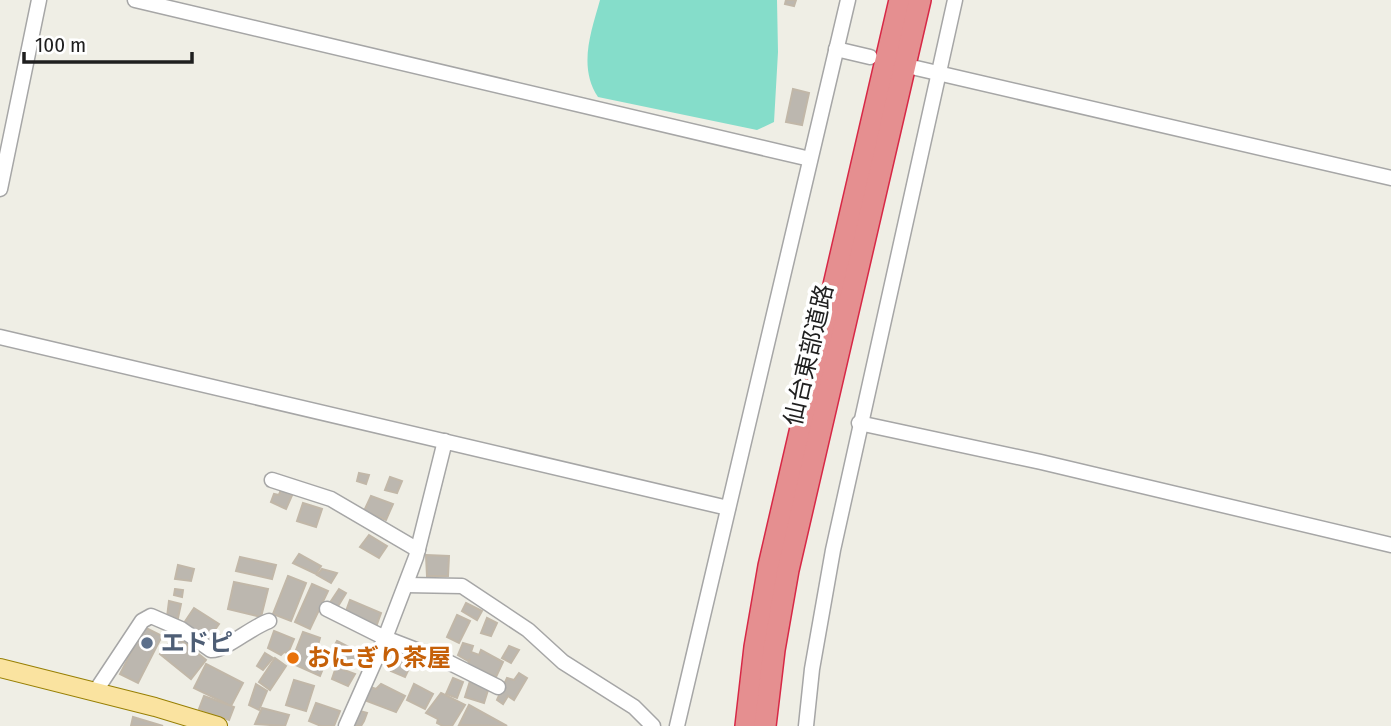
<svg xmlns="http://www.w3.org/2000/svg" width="1391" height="726" font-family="'Fira Sans Condensed','Noto Sans JP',sans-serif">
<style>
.pitch{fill:#85ddca}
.building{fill:#bcb7af;stroke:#c1b7a8;stroke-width:2}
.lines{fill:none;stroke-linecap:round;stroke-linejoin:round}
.minor-casing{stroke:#a6a6a6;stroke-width:17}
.major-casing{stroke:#977f03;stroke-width:20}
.highway-casing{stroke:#d72846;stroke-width:24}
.minor{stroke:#fff;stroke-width:14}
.major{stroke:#fae3a0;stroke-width:18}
.highway{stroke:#e58f90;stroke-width:21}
.service-dot{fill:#5c6f8a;stroke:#fff;stroke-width:2.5}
.food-dot{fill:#e8710a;stroke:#fff;stroke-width:2.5}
.labels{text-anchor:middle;stroke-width:7;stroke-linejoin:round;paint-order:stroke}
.street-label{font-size:24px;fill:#1f1f1f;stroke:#fff}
.service-label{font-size:24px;font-weight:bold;fill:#4e5e75;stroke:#fff;text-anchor:start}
.food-label{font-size:24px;font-weight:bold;fill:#c56008;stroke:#fff;text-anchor:start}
</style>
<rect width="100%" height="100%" fill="#efeee5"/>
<path class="pitch" d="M600,0H777L778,52L774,122L757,130L598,97C578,67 591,32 600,0Z"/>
<g class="building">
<path d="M786,0H796L794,6L785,4Z"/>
<path d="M793,89L809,93L802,125L786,122Z"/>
<path d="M359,473L369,475L366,484L357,481Z"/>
<path d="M390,477L402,481L397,493L385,490Z"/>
<path d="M281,489L293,493L286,509L271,502L274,494L279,495Z"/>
<path d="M371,496L393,504L386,520L364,511Z"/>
<path d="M303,503L322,509L316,527L297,521Z"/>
<path d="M369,535L387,546L379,558L360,547Z"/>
<path d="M299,554L321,566L316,574L293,563Z"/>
<path d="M426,555L449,556L448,576H427Z"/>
<path d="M240,557L276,565L272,579L236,571Z"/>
<path d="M178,565L194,569L191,581L175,579Z"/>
<path d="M322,569L337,573L331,583L317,575Z"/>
<path d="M288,576L306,583L291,621L273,614Z"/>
<path d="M234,582L268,589L261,617L228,609Z"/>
<path d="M312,584L328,591L310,629L295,622Z"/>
<path d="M175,589L183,590L182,597L174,595Z"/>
<path d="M339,589L346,593L337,608L329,604Z"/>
<path d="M350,600L381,613L376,627L345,614Z"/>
<path d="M169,601L181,604L178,618L167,617Z"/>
<path d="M466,603L482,611L477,620L462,611Z"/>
<path d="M194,608L219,624L214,631L221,636L215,645L184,623Z"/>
<path d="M457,615L470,621L459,643L447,637Z"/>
<path d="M487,618L497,623L491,636L481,633Z"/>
<path d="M144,627L162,636L138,683L120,674Z"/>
<path d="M274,631L294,639L288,653L284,652L281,655L268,648Z"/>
<path d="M303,632L320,638L316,652L328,656L320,676L291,663Z"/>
<path d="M175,635L206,660L191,679L160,654Z"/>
<path d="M337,641L368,657L362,668L330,653Z"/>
<path d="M463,643L473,646L471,652L479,655L481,650L503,662L496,677L468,665L470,659L468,661L458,655Z"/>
<path d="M509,646L519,650L511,663L502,658Z"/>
<path d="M401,652L414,658L405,677L391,671Z"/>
<path d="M265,653L273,658L263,670L257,666Z"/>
<path d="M275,658L286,666L270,690L259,682Z"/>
<path d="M206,664L243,683L231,706L194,688Z"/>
<path d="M336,667L355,674L348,686L332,679Z"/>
<path d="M519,673L527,678L514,700L508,696L503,704L497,700L507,678L514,680Z"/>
<path d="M453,678L463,682L457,698L446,694Z"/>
<path d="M294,680L314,686L306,711L286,705Z"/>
<path d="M470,681L489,687L484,703L465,697Z"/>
<path d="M256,684L267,691L259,710L249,705Z"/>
<path d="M381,684L405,696L396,712L364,700L368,686L376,689Z"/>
<path d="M414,684L433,694L425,709L407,700Z"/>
<path d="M441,693L465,705L452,726H443L437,723L438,719L426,713Z"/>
<path d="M204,696L234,707L229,720L199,709Z"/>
<path d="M316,703L340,711L334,726H321L309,721Z"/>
<path d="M469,705L507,726L459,725Z"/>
<path d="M262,708L289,715L285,726L255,724Z"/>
<path d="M360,711L367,713L364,721L361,726H351Z"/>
<path d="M133,717L163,726H131Z"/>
</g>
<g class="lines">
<g class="minor-casing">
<g id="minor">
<path d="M135,0L810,159"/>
<path d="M836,49L870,57"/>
<path d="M916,68L1391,178"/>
<path d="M0,189L39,0"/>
<path d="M0,337L728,508"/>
<path d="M859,423L1041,462L1391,545"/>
<path d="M272,480L331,499L418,550"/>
<path d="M406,585L462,586L528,630L563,662L634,707L653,726"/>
<path d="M327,609L385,638L450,663L498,687"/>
<path d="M95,692L142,621L151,616L181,629L211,650C225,651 251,627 269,621"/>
<path d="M346,726L385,638L416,557L445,441"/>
<path d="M677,726L848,0"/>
<path d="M806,726L812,669L833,550L955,0"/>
</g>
</g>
<g class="major-casing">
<path id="major" d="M0,668L155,707L218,726"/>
</g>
<g class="highway-casing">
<g id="highway">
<path d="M746,726L755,647L769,566L900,0"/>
<path d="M765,726L774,650L788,570L920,0"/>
</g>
</g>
<use href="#minor" class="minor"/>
<use href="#major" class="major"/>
<use href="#highway" class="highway"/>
</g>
<circle class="service-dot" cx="147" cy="643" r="7"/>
<circle class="food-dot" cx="293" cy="658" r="7"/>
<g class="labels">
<g class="street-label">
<text transform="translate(809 355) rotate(-77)" y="8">仙台東部道路</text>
</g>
<g class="service-label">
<text x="161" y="651">エドピ</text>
</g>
<g class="food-label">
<text x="307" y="666">おにぎり茶屋</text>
</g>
</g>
<path d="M24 52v10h168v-10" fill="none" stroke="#1f1f1f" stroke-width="3.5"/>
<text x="35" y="52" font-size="21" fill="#1f1f1f" stroke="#ffffff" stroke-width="5" paint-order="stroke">100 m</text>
</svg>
